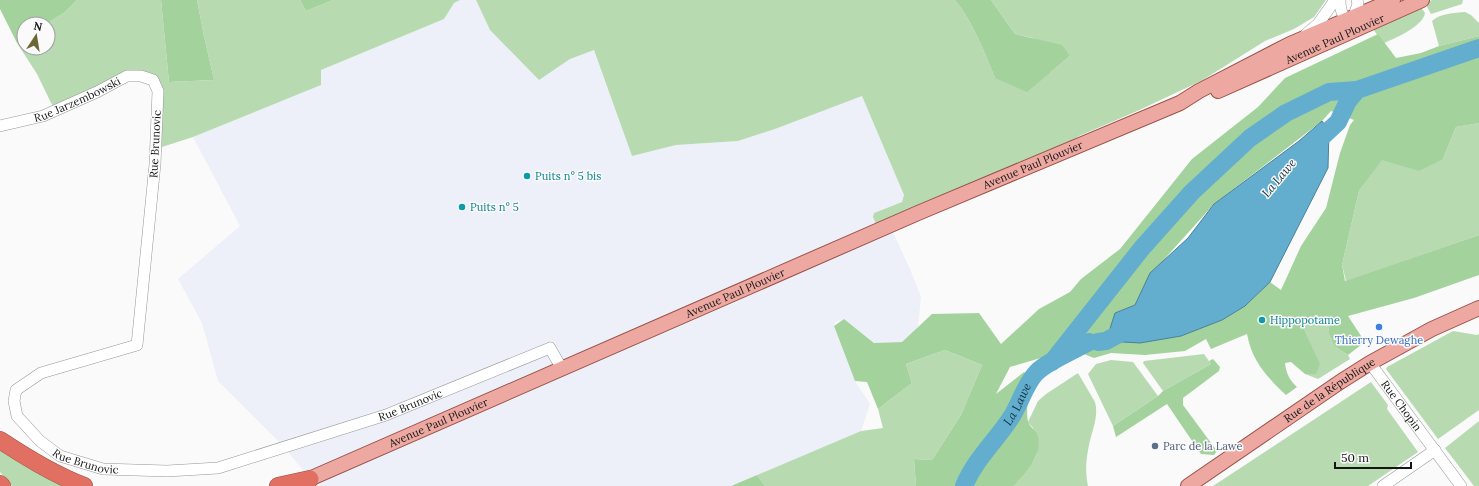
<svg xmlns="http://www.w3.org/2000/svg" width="1479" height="486" font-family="Lora,serif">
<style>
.built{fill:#edf0f8}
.green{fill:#b7dab1}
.forest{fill:#a4d29d;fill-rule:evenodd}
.water{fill:#63aece;stroke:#4c8097}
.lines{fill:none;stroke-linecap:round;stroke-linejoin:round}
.river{stroke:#63aece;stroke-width:18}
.minor-casing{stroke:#979798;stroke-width:12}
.major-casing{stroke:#9a5047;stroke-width:16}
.highway-casing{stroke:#9a5047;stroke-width:18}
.minor{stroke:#fff;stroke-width:11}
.major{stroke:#eda9a1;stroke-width:14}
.highway{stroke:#e17062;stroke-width:17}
.culture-dot{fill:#0f9aa8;stroke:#fafafb;stroke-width:1.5}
.shop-dot{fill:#3f7fe0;stroke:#fafafb;stroke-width:1.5}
.service-dot{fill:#5c6f8a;stroke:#fafafb;stroke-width:1.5}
.labels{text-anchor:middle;stroke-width:3;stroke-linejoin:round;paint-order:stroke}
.street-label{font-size:11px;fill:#151516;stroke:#fafafb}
.culture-label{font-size:11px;fill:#0d838f;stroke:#fafafb;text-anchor:start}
.shop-label{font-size:11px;fill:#366cbe;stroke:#fafafb}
.service-label{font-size:11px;fill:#4e5e75;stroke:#fafafb;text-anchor:start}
.water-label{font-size:12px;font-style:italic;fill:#0e313f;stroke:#fafafb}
</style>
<rect width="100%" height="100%" fill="#fafafb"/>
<path class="built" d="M460,0H476L490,30L539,79L570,59L594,50L632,156L676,145L738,141L775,129L862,96L904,195L902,202L874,213L873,217L876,224L890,226L910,269L921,297L918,327L903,342L875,343L844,319L835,322L834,326L855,381L870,404L861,431L731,486H308L310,479L284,447L218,381L202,323L178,279L240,226L193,137L321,85V70L444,19L454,2Z"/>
<g class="green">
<path d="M77,0H161L169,82L214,80L204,36L197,0H300L306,11L333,0H460L454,3L444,19L321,70V85L193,137L162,147L158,91L141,76L55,111L37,74L17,43L24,38V48H48V24H46L65,12Z"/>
<path d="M476,0H955C973,22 984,51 995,78L1051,72L1070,56L1033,38L1015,34L991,0H1326L1314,17L1294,29L1265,41L1201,81L1135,112L1079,136L1062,147L876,224L873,217L874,213L902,202L904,195L862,96L775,129L738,141L676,145L632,156L594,50L570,59L539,80L490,30Z"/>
<path d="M1432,0H1463L1462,4L1431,14L1425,3Z"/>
<path d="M1420,6L1425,13C1423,26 1396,38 1384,43L1371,27Z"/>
<path d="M1465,12L1471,15L1479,23V36L1439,46L1432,21C1441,13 1454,13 1465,12Z"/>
<path d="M1479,123V235L1346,281L1342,265L1359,191L1382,159H1443L1456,127Z"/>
<path d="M1312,318L1331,319L1328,332L1334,346L1348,355L1350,359L1318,379L1305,374H1316L1303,330Z"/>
<path d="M1453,331L1477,335L1479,334V410L1438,439L1386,369L1387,367Z"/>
<path d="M945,350L982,365L961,415L932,460L914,459L916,486H765L757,475L861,431L883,428L878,409L912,383L906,364Z"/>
<path d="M1204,354L1211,364L1163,391L1143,363L1144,361Z"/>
<path d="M1111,360L1133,362L1158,396L1113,426L1088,374L1096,364Z"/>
<path d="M1078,373L1095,402C1099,416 1092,431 1089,445C1086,460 1085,471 1088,486H1014L1034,460L1037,454L1033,428L1028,422L1038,401L1046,394Z"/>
<path d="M1371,382L1388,405L1387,409L1418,452L1368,486H1213Z"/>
<path d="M1479,421V486H1474L1445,448Z"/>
<path d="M0,445L65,486H12L0,472Z"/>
</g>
<g class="forest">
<path d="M0,0H77L65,12L46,24H24V38L17,43L0,9Z"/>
<path d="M161,0H197L204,36L214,80L169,82Z"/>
<path d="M300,0H333L306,11Z"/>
<path d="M955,0H991L1015,34L1062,45L1070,56L1027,92L995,78C984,51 973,22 955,0Z"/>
<path d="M1378,34L1396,58L1421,53L1439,46L1479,36V123L1456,127L1443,159L1419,171L1382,160L1359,191L1342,265L1345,281L1479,235V275L1414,298L1348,316L1365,342L1348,355L1334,346L1328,332L1331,319L1312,318L1304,330L1320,364L1316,374H1305L1291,362L1285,363C1286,372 1289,380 1297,387L1286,395C1266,376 1252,361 1247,334L1211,349L1206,339L1185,351L1145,355L1111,353L1094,358L1071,349L1010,367L996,394L1024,372L1038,383L1028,393C1028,402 1026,413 1028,421C1029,426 1035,430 1037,434C1045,454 1025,472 1014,486H916L914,459L932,460L961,415L982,365L945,350L906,364L912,383L878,409L867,382L855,381L834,326L844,319L874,343L902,342L932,314L979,313L1001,344L1039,309L1070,292L1081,279L1120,249L1192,159L1258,107L1285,78ZM1331,111L1354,120L1350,125L1340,153L1326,208L1301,246L1281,290L1270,282L1245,306L1222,320L1115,313L1135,305L1150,275L1214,204L1322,121Z"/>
<path d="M1213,359L1220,367L1219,371L1183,398V405L1217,451L1214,455L1201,454L1167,404L1116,437L1113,426L1158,396L1163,391L1211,364L1209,361Z"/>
<path d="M757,475L765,486H731Z"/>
</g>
<path class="water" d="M1322,121L1329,130L1328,168L1270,282L1245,306L1222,320L1181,336L1140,343L1106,341L1115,313L1135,305L1150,273L1188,238L1214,204L1299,141Z"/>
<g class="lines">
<g class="river">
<path d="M1310,146L1322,137L1338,122L1348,101L1357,90L1479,48"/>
<path d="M1098,342L1106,341L1128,329"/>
<path d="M1052,362L1142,248L1192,192L1250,138L1286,113L1329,92L1357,90"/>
<path id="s1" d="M964,486C975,459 997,440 1012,416C1020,403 1026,383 1036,373C1046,362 1075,350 1089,342"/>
</g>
<g class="minor-casing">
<g id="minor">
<path d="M1340,0C1340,9 1343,21 1354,23"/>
<path d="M1352,21L1358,4L1357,0"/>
<path d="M1306,34L1318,24L1335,0"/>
<path id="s2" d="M0,126L43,116L97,92L127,76H141L153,80L158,91L155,164L137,345L41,373L16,390L14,401L17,416L40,441L60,456L103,469L167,471L218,468L386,415L550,348L562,369"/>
<path id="s3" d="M1370,363L1461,486"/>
<path d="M1383,486L1435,450"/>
</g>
</g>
<g class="major-casing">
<g id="major">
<path id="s4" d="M1218,91L1422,0"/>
<path id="s5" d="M300,483L918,213L1180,103L1199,91L1290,44L1393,0"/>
<path id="s6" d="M1188,486L1340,382L1370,363L1432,329L1479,308"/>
</g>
</g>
<g class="highway-casing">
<g id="highway">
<path d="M0,440C27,458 53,474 84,486"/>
<path d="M0,484L2,486"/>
<path d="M278,486L310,479"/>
</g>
</g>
<use href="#minor" class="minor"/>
<use href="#major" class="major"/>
<use href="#highway" class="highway"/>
</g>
<g class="culture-dot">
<circle cx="527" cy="176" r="4"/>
<circle cx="462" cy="207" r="4"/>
<circle cx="1262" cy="320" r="4"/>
</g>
<circle class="shop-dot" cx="1379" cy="327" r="4"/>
<circle class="service-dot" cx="1155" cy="446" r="4"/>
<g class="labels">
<g class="street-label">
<text dy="4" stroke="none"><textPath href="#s4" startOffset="128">Avenue Paul Plouvier</textPath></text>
<text dy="4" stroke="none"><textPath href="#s2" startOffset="82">Rue Jarzembowski</textPath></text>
<text transform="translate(155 144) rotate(-87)" y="4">Rue Brunovic</text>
<text dy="4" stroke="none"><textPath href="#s5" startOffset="799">Avenue Paul Plouvier</textPath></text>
<text dy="4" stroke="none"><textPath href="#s5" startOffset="475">Avenue Paul Plouvier</textPath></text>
<text dy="4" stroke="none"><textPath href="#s6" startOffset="171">Rue de la République</textPath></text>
<text dy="4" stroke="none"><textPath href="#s2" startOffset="1009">Rue Brunovic</textPath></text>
<text dy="4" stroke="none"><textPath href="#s3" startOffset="53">Rue Chopin</textPath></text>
<text dy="4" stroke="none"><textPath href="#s5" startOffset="151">Avenue Paul Plouvier</textPath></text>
<text dy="4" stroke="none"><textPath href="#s2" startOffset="673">Rue Brunovic</textPath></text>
</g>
<g class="culture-label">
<text x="535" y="180">Puits n° 5 bis</text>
<text x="470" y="211">Puits n° 5</text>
<text x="1270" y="324">Hippopotame</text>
</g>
<g class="shop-label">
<text x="1379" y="344">Thierry Dewaghe</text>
</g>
<g class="service-label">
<text x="1163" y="450">Parc de la Lawe</text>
</g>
<g class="water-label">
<text transform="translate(1279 178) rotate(-50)" y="4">La Lawe</text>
<text dy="4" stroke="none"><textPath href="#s1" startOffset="98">La Lawe</textPath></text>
</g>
</g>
<g transform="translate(36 36) rotate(12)"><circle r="19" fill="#fafafb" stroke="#9e9e9f"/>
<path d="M0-3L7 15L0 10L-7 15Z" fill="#6d6734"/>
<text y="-6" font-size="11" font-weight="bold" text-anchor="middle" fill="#151516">N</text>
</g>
<path d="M1335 462v6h76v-6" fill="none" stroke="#151516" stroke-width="2"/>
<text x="1341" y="462" font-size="12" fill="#151516" stroke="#fafafb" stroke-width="3" paint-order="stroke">50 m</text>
</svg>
